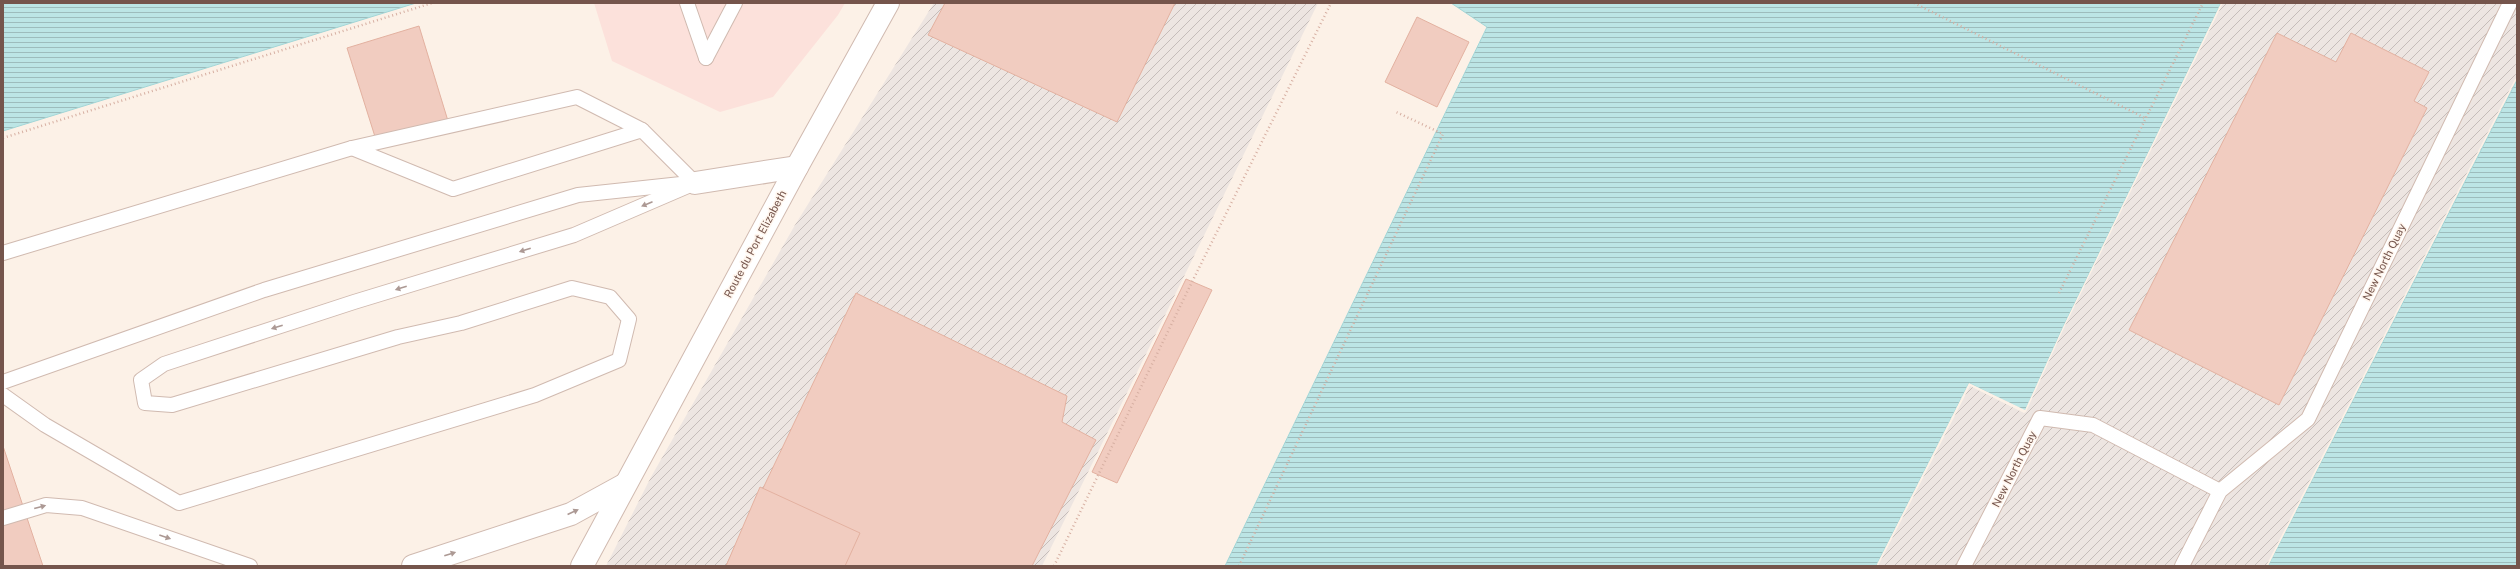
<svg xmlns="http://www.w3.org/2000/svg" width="2520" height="569" font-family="'Public Sans',sans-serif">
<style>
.commercial{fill:#fce1db}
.industrial{fill:url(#industrial-furrows)}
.water{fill:url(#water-rules);stroke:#a2d6d7}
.pier{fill:#fcf1e7}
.building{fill:#f1ccc0;stroke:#e3b1a0}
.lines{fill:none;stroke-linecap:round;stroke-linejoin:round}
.lane-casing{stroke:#d0bab0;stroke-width:16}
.street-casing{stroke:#d0bab0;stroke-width:24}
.path{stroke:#d6afa2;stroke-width:2.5;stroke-dasharray:1 3;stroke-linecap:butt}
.lane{stroke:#fff;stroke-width:14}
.street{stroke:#fff;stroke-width:22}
.oneway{fill:#ac9994}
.labels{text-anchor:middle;stroke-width:3;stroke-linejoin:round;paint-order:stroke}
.street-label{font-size:11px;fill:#75554c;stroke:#fff6ee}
</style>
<defs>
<pattern id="industrial-furrows" width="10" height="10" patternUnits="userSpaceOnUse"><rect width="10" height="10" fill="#ede5e1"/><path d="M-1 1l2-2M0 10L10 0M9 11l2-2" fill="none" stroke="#c5bcb9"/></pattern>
<pattern id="water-rules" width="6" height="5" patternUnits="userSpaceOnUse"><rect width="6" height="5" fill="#bce5e5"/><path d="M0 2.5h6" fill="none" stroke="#9dbcbc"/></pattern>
</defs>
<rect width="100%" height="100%" fill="#fcf1e7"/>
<path class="commercial" d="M594,3H845L838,15L773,97L720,112L612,61Z"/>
<g class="industrial">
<path d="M934,3H1318L1042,566H606L651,477L795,225Z"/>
<path d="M2221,3H2517V80L2268,566H1876L1969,383L2063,327Z"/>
</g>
<g class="water">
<path d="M3,3H416L3,131Z"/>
<path d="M1451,3H2221L2063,327L2025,411L1969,383L1876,566H1225L1487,27Z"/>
<path d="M2517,80V566H2268Z"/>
</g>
<g class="pier">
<path d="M2221,3H2223L2064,328L2026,412L2024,413L1970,386L1878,566H1876L1969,383L2025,410L2063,327Z"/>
<path d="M2517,78L2268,566H2266L2515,79Z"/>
</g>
<g class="building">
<path d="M945,3H1175L1117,122L928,35Z"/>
<path d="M1417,17L1469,42L1437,107L1385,82Z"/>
<path d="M419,26L448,121L377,143L347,48Z"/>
<path d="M2277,33L2336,62L2351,33L2429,72L2414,101L2427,108L2279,405L2129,330Z"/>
<path d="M1186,279L1212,290L1117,483L1092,472Z"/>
<path d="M856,293L1067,396L1062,422L1096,440L1032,566H726Z"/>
<path d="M3,446L43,566H3Z"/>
<path d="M760,487L860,533L845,566H726Z"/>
</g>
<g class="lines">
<g class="lane-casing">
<g id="lane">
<path d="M687,3L706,58"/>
<path d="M706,58L735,3"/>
<path d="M352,148L453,189L642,130L695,183"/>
<path d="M3,253L352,148L577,97L642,130"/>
<path d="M3,382L264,290L578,195L681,184"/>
<path d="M3,395L45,425L179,503L535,395L619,360L629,319L610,297L572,288L461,323L398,337L172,405L145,403L141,380L164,364L354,302L574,235L695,183"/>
<path d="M3,518L46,505L82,508L250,566"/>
<path d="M1964,566L2040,418L2093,425L2220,491"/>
<path d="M2182,566L2220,491L2308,419L2510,3"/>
</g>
</g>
<g class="street-casing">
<g id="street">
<path d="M695,183L797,167"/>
<path d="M413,566L571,514L624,485"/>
<path d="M582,566L797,167L888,3"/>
</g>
</g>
<g class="path">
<path d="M1914,3L2145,118"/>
<path d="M3,138L432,3"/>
<path d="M2059,293L2203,3"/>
<path d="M1054,566L1191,284L1331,3"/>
<path d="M1239,566L1443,134L1396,112"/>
</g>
<use href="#lane" class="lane"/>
<use href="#street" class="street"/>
</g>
<defs><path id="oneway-solid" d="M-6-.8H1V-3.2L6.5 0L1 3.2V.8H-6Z"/></defs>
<g class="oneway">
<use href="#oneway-solid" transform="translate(647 204) rotate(157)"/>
<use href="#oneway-solid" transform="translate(525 250) rotate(163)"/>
<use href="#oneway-solid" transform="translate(401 288) rotate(163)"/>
<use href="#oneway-solid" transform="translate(277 327) rotate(162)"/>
<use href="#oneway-solid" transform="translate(40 507) rotate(-15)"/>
<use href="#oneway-solid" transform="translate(573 512) rotate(-25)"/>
<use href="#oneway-solid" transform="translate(165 537) rotate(19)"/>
<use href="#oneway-solid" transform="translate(450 554) rotate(-18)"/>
</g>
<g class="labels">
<g class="street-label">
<text transform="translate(755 244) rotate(-62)" y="4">Route du Port Elizabeth</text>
<text transform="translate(2384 262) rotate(-64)" y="4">New North Quay</text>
<text transform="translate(2014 469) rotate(-63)" y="4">New North Quay</text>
</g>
</g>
<rect width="2520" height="569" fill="none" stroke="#75554c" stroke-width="8"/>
</svg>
